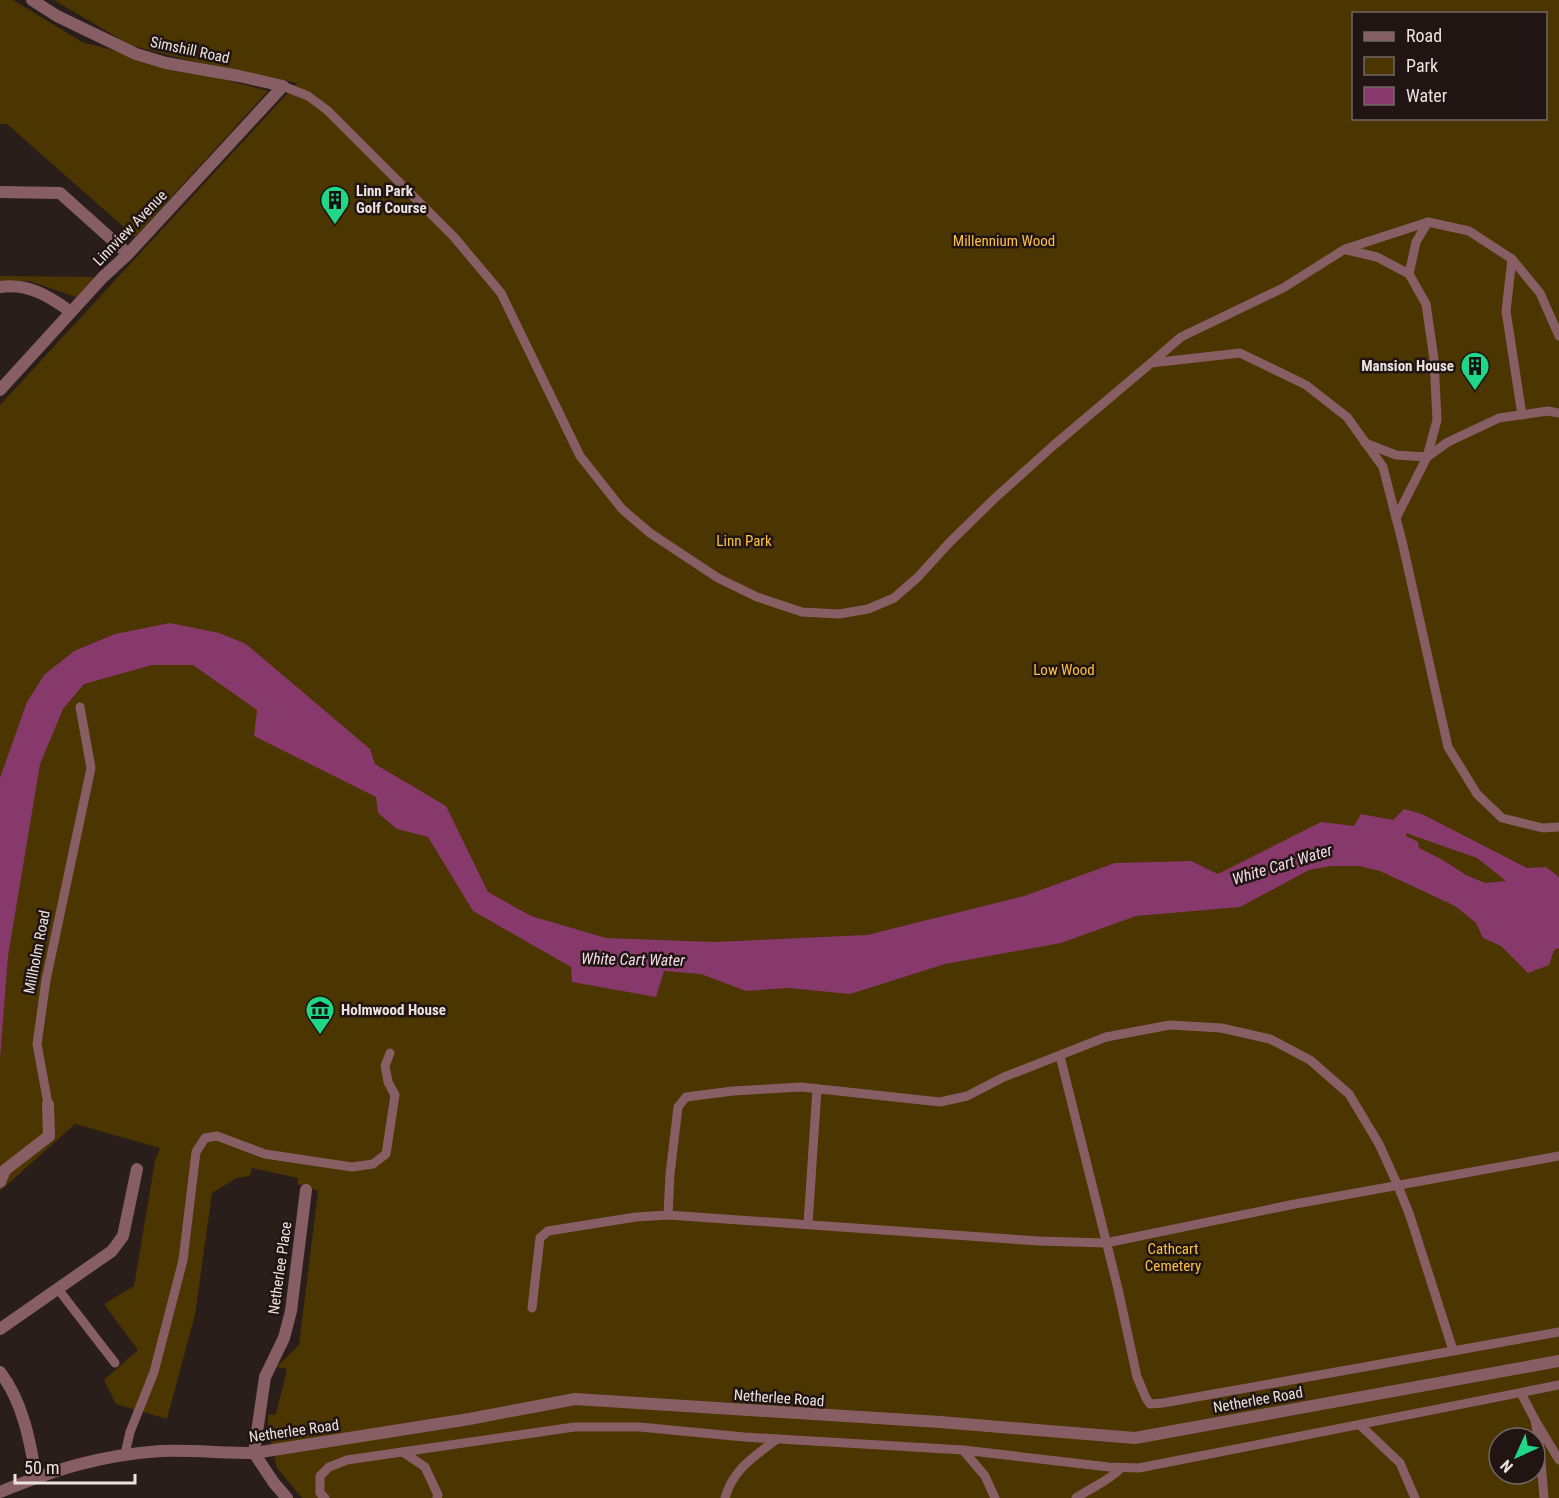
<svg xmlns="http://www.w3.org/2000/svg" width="1559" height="1498" font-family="'Roboto Condensed',sans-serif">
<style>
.green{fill:#4b3500;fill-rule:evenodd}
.water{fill:#88396b;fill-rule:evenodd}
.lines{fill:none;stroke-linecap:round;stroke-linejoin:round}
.service{stroke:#885e65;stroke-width:9}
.minor{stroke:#885e65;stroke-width:12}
.tertiary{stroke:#885e65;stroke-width:12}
.labels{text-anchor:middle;stroke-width:5;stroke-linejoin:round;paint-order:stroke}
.street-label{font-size:15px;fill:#ece3e1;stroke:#201512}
.poi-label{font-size:15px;font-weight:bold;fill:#ece3e1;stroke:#201512;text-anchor:start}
.park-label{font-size:15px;fill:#fcc140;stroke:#201512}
.water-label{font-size:16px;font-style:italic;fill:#f1d9e6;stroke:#201512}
</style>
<rect width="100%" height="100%" fill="#2a1e1b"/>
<g class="green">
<path d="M0,0H13L82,42L268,91L135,237L7,124H0Z"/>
<path d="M54,0H1559V1498H302L277,1468L268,1432V1415L276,1414L287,1369L277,1367L299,1345L318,1191L298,1184V1178L252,1168L250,1176L237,1178L212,1193L195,1315L167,1419L116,1404L104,1380L138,1350L104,1304L134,1286L155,1161L160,1148L75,1124L0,1191V405L297,83L183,59L130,45ZM1354,14H1546V118H1354ZM1499,1438H1535V1474H1499Z"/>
<path d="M0,276L94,277L79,298L29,281H0Z"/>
</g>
<path class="water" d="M170,623L219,633L246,644L370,749L375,764L446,806L488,892L531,916L606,938L714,942L867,935L1024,896L1115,863L1191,861L1218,874L1321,822L1354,826L1361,814L1393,820L1404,809L1422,814L1527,868L1546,867L1559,877V948L1554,950L1549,965L1528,973L1501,946L1483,938L1476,923L1455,906L1380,871L1359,866H1331L1309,870L1240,907L1136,916L1061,943L945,964L850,994L788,988L746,991L701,974L664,971L656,997L572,982L571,967L473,911L428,837L397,829L378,813L376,797L254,736L257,710L193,665H152L84,684L63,709L40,764L8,956L0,1059V778L27,702L44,675L74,651L115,634ZM1406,833L1477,858L1506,881L1485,883L1466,875L1441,859L1419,848L1418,842L1406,836Z"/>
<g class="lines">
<g class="service">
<path d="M283,86L308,96L327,110L454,237L501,293L580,456L622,509L650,533L718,578L757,597L802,612L839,614L868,609L894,598L917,578L950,542L995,498L1054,445L1151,363L1240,353L1306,385L1347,417L1383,467L1402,541L1448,747L1477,794L1502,818L1543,828L1559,827"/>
<path d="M1347,250L1377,257L1409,274L1426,304L1434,359L1437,420L1427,457L1396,455L1365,443"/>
<path d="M1512,259L1506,311L1522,415"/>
<path d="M1409,274L1416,242L1428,222"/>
<path d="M1151,363L1181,337L1283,288L1345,249L1428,222L1469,231L1512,259L1540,293L1559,336"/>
<path d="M1396,518L1427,457L1448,442L1499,418L1548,411L1559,413"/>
<path d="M1060,1056L1118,1289L1137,1377L1146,1398L1150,1404L1163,1403L1559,1332"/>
<path d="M48,1104L37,1044L46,980L91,768L80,707"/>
<path d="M668,1215L670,1174L678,1107L686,1097L733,1091L801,1087L940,1102L967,1096L1004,1077L1106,1037L1170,1025L1221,1028L1270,1039L1310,1060L1349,1094L1379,1144L1398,1186L1410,1216L1453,1350"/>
<path d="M808,1224L817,1089"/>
<path d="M58,1289L115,1363"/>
<path d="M532,1308L540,1238L548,1231L636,1217L668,1215L1039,1241L1106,1243L1295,1204L1559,1156"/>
<path d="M1521,1393L1535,1420L1559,1460"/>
<path d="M1535,1420L1540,1449L1544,1498"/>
<path d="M1360,1425L1400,1463L1415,1498"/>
<path d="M963,1450L985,1476L995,1498"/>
<path d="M403,1452L425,1467L438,1495L437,1498"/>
<path d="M125,1454L130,1432L154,1372L183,1260L196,1152L205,1138L217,1136L265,1154L352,1167L373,1164L386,1154L395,1095L388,1082L385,1066L390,1053"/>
<path d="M325,1498L320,1493V1476L329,1467L347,1460L574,1427H640L744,1437L963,1450L1109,1467L1139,1468L1559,1385"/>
<path d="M725,1498C733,1469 754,1457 777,1439"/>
<path d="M1076,1498C1090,1488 1109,1481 1121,1468"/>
</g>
<g class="minor">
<path d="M0,192L60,193L128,254"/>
<path d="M0,287C28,283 49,296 71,312"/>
<path d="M0,1182L5,1170L49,1136L48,1104"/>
<path d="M306,1190L291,1311L284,1338L265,1377L254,1453L469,1419L575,1399L940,1422L1135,1438L1559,1361"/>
<path d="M0,1329L112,1251L123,1236L137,1169"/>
<path d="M0,1372C23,1402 30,1441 36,1477"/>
</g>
<g class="tertiary">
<path d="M0,390L103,277L128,254L283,86L239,76L166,63L136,54L57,16L32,0"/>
<path d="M0,1492C56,1469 101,1455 161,1451C192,1450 223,1453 254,1453L274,1483L287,1498"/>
</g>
</g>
<defs>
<g id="building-pin" transform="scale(1.5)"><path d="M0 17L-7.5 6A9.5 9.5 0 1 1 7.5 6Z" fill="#1fd887" stroke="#201512"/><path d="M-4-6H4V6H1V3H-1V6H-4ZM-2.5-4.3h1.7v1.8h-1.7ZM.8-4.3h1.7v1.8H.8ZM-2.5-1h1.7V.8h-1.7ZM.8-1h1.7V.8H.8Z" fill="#111"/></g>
<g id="museum-pin" transform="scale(1.5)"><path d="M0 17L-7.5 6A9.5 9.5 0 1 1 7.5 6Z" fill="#1fd887" stroke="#201512"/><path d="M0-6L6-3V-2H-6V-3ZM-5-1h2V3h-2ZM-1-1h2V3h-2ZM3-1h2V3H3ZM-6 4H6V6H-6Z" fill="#111"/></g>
</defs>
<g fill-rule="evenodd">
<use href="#building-pin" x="335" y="200"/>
<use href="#building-pin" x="1475" y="366"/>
<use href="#museum-pin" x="320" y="1010"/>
</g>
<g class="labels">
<g class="street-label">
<text transform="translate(190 50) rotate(12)" y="5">Simshill Road</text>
<text transform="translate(130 228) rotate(-46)" y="5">Linnview Avenue</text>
<text transform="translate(37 952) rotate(-79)" y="5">Millholm Road</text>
<text transform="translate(280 1268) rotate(-82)" y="5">Netherlee Place</text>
<text transform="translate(779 1398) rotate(4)" y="5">Netherlee Road</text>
<text transform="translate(1258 1400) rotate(-10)" y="5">Netherlee Road</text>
<text transform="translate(294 1431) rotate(-8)" y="5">Netherlee Road</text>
</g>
<g class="poi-label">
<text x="356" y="196">Linn Park<tspan x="356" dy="17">Golf Course</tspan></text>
<text x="1454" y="371" text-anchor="end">Mansion House</text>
<text x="341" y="1015">Holmwood House</text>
</g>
<g class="park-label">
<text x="1004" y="246">Millennium Wood</text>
<text x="744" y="546">Linn Park</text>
<text x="1064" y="675">Low Wood</text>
<text x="1173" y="1254">Cathcart<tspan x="1173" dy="17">Cemetery</tspan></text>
</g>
<g class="water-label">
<text transform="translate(1282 864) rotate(-17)" y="6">White Cart Water</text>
<text transform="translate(633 959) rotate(1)" y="6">White Cart Water</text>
</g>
</g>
<rect x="1352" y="12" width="195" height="108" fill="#201512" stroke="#726765" stroke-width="1.5"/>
<rect x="1364" y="32" width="30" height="9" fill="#885e65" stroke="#726765" stroke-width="1.5"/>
<text x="1406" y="42" font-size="18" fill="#ece3e1">Road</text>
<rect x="1364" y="57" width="30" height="18" fill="#4b3500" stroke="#726765" stroke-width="1.5"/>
<text x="1406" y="72" font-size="18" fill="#ece3e1">Park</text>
<rect x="1364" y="87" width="30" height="18" fill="#88396b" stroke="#726765" stroke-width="1.5"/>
<text x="1406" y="102" font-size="18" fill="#ece3e1">Water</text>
<g transform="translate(1517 1456) rotate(225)"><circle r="28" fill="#201512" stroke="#726765" stroke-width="1.5"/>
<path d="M0-4.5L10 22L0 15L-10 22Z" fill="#1fd887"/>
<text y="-9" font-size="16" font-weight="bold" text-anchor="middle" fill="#ece3e1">N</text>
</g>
<path d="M15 1474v9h120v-9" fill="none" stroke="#ece3e1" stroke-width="3"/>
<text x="24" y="1474" font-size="18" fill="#ece3e1" stroke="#201512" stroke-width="4.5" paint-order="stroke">50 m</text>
</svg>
